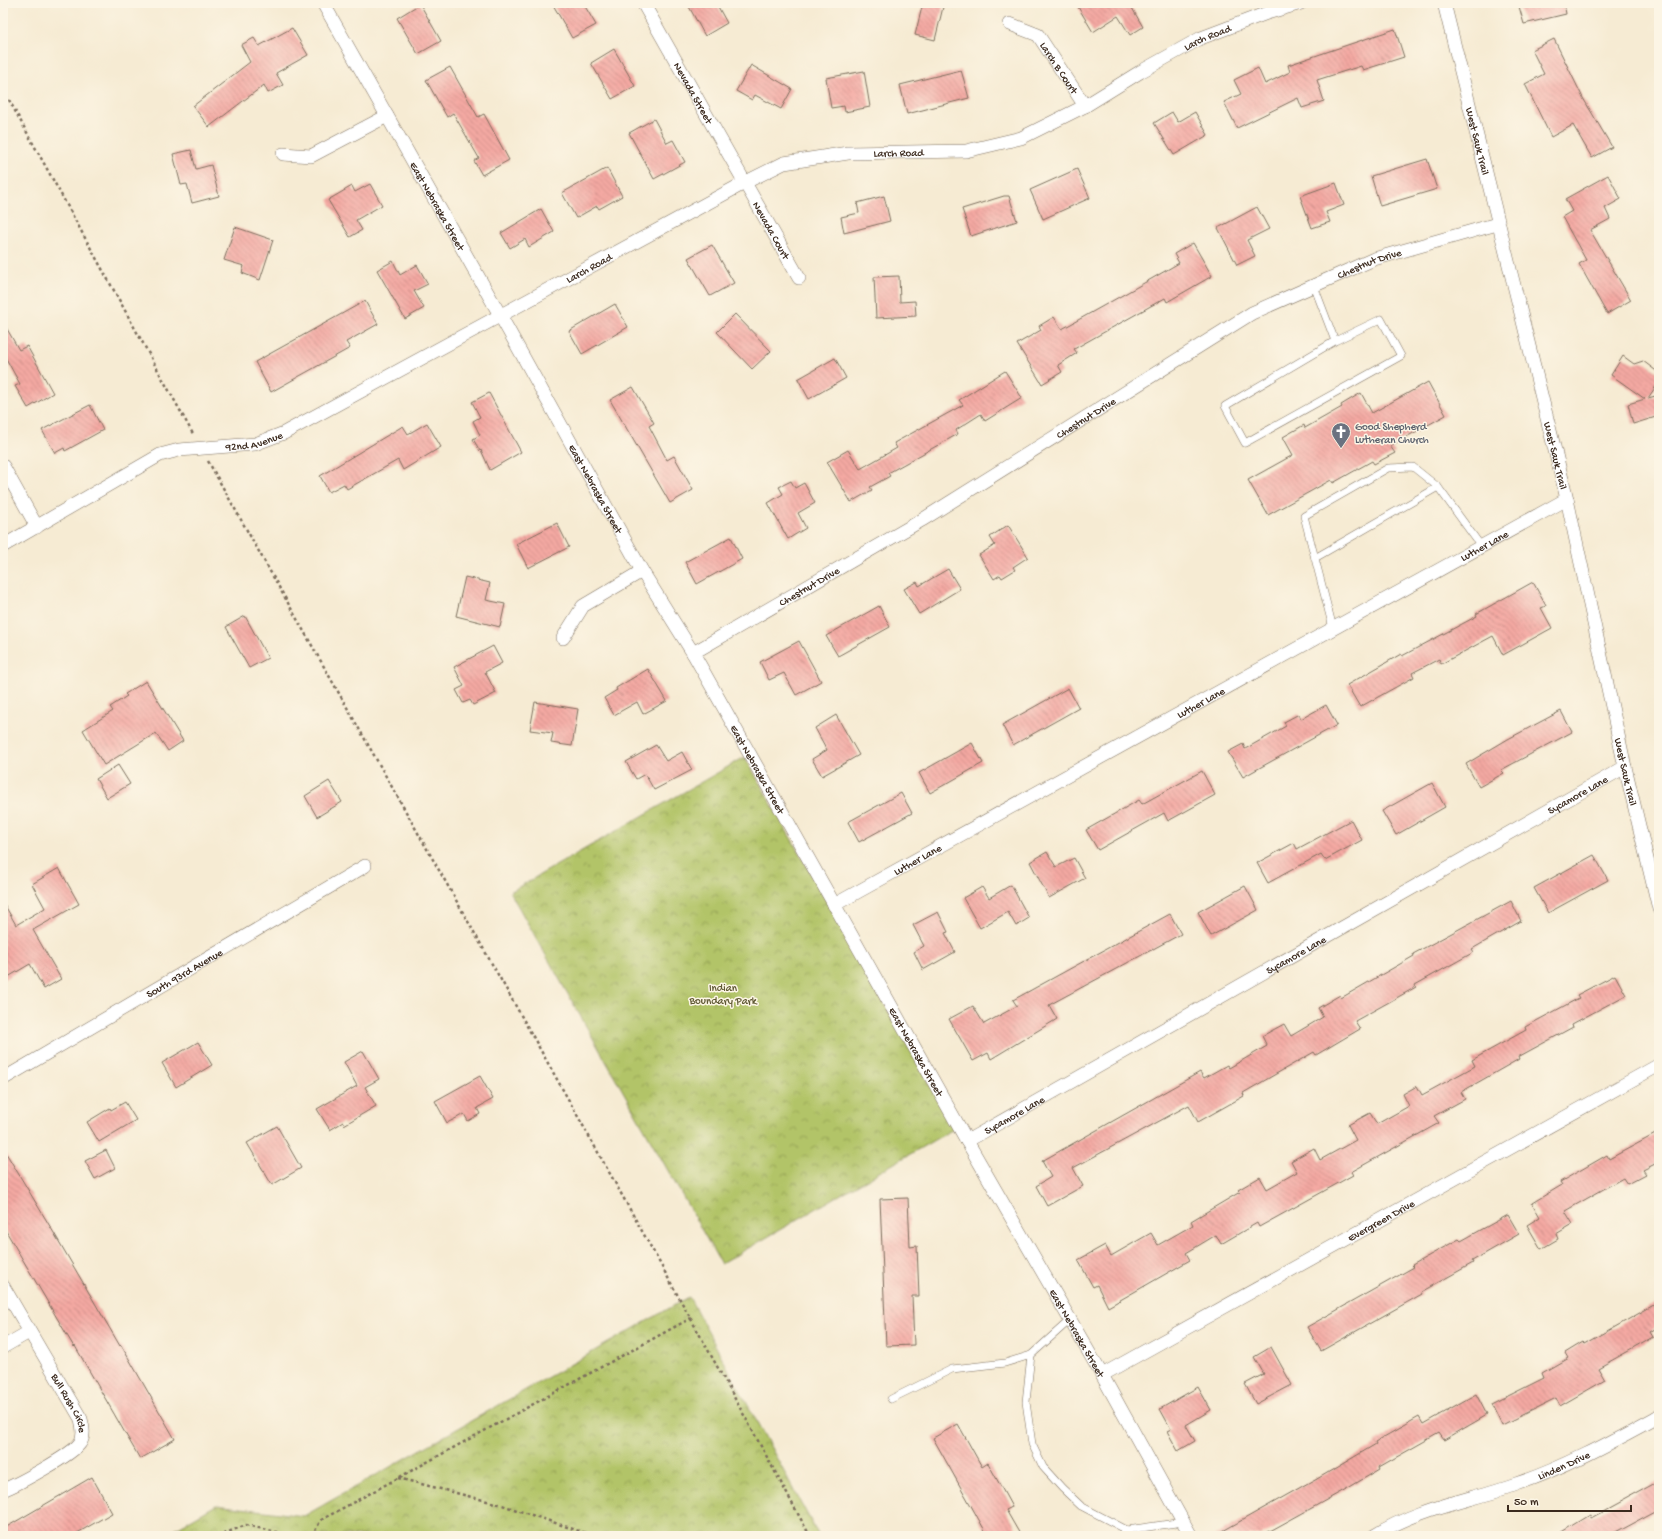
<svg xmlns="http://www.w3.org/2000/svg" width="1662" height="1539" font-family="'Gochi Hand',sans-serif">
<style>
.park{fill:url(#park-crowns);stroke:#767743}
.building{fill:url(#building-back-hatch)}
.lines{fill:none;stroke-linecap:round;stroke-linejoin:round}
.lane-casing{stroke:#7c6e5d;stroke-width:8}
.street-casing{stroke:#7c6e5d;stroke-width:14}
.path{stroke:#7c6e5d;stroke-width:2.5;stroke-dasharray:3 3;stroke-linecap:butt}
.lane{stroke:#fff;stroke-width:7}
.street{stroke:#fff;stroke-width:13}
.labels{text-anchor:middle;stroke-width:3;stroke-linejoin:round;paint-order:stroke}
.street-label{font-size:11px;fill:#3b2a1e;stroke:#fcf5e5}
.worship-label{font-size:11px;fill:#5b616d;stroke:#fcf5e5;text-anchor:start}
.park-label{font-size:11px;fill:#5f5834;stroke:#fcf5e5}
</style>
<defs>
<pattern id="park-crowns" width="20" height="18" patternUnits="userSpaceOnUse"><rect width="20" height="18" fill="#b2c468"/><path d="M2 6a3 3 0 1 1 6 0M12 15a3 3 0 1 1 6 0" fill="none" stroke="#929f55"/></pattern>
<pattern id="building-back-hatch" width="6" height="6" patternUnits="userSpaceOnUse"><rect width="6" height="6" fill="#f4a9a3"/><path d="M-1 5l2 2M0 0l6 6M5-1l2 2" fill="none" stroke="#c78a84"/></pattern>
</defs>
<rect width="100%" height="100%" fill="#fcf5e5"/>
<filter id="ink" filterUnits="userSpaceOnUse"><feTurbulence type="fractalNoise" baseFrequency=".025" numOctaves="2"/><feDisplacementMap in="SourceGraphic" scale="8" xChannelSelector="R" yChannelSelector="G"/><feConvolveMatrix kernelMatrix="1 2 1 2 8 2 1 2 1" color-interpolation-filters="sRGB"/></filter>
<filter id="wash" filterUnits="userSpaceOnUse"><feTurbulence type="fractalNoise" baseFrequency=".012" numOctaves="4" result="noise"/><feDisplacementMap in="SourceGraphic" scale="16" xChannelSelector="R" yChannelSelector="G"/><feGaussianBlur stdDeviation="0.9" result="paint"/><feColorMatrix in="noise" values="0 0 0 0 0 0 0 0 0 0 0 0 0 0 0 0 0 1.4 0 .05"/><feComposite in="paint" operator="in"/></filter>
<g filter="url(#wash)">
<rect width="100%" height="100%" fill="#f6ebd3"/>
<g class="park">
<path d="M745,757L955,1128L721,1264L510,892Z"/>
<path d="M689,1297L819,1536H163L216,1505L304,1516Z"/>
</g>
<g id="blocks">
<g class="building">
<path d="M552,3H583L596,25L572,38Z"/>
<path d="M687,3H716L727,23L705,36Z"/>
<path d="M923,3H944L935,40L915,35Z"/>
<path d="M1085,3H1139L1132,8L1143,27L1130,35L1118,16L1093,32L1078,7Z"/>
<path d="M1518,3H1564L1566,14L1524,24Z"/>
<path d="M420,4L441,41L418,54L397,18Z"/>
<path d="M292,28L308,55L276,73L283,85L268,93L264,85L209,127L193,106L250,62L241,45L254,38L259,46Z"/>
<path d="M1395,29L1404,57L1363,70L1361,66L1317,80L1324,101L1302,108L1298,98L1237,128L1224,102L1241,94L1234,80L1258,68L1265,84L1290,72L1288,65Z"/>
<path d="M1554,39L1583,98L1612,147L1592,158L1573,125L1551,137L1525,84L1544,74L1532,50Z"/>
<path d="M614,49L635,86L612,99L591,63Z"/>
<path d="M751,65L792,89L781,109L755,95L752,100L736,91Z"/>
<path d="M450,67L478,117L484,114L509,160L482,175L474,161L479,158L453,113L447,117L426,80Z"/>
<path d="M961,70L969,98L907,114L900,85Z"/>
<path d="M864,71L870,107L845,112L844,106L831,108L826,78Z"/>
<path d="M1172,112L1178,122L1195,112L1208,135L1174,155L1154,123Z"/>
<path d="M654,119L667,143L673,140L685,162L654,179L629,133Z"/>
<path d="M191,150L196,169L211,165L219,196L192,203L187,184L181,185L173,154Z"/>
<path d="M1427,159L1437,189L1380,206L1371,176Z"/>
<path d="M607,168L622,196L599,209L597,206L576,218L562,193Z"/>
<path d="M1077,169L1090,198L1043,219L1030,190Z"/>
<path d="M1608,175L1621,199L1605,208L1610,219L1590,230L1631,300L1607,314L1579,264L1586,260L1562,217L1572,211L1565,199Z"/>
<path d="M1336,183L1344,205L1326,212L1330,222L1312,228L1300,196Z"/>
<path d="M370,184L382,205L356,220L362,230L350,237L328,200L352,186L355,192Z"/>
<path d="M884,196L890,221L844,233L841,217L859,213L857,203Z"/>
<path d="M1004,196H1009L1017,221L971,236L962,209Z"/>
<path d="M1257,207L1269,229L1247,240L1255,256L1237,265L1218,228Z"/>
<path d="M541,209L554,232L529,247L525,239L510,248L501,233Z"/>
<path d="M235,227L273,240L260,280L242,273L244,266L224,260Z"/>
<path d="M1193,243L1212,276L1167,302L1165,298L1074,349L1077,353L1058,365L1062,372L1042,384L1017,344L1041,330L1039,326L1054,317L1062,329L1153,278L1179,263L1174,254Z"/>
<path d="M712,245L734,283L710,296L688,258Z"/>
<path d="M393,261L400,275L417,265L428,284L414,291L424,308L405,319L377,270Z"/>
<path d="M899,276L900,302L915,301L916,316L876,318L874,277Z"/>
<path d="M365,301L378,324L346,342L350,348L271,392L255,362Z"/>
<path d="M615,304L628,327L582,354L569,331Z"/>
<path d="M735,314L771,351L752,369L717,332Z"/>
<path d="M3,322L19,350L27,346L53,393L28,408L15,386L20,384L3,353Z"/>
<path d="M1623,356L1634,364L1643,361L1659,373V382L1648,398L1659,395V416L1633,424L1628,404L1645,399L1611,375Z"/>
<path d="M835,358L846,378L809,399L798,379Z"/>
<path d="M1005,371L1022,398L985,421L981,414L956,430L958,434L888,473L890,476L870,487L872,490L851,502L827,462L848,450L860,469L897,448L894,443L963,405L959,400Z"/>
<path d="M1428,382L1446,415L1390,446L1395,453L1374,464L1372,461L1333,483L1331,480L1268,515L1248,480L1293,455L1283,437L1304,425L1305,428L1342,407L1341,405L1361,393L1372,413Z"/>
<path d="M633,387L654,423L649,426L667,460L674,456L693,490L670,503L610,400Z"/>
<path d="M489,393L521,452L490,470L481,450L480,451L473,439L480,435L473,421L480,417L472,402Z"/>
<path d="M90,405L103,430L65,451L64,448L55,453L42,430Z"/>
<path d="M427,423L441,447L403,470L398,460L347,489L344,484L329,492L320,476L403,426L408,434Z"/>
<path d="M791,481L795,488L804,483L815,503L798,513L806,528L788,539L768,503L783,494L779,487Z"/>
<path d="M557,523L569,547L528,568L516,544Z"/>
<path d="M1008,525L1028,557L1013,567L1015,570L1002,578L1000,575L994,579L979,555L995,545L990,537Z"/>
<path d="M731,537L742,559L697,584L685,562Z"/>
<path d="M948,569L960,589L919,614L904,589L917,582L919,586Z"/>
<path d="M465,577L490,583L486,600L505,604L500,627L456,616Z"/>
<path d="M1533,582L1546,606L1541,608L1552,628L1503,655L1493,636L1441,664L1439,659L1412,673L1414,677L1360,707L1347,685L1401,654L1402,656L1477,616L1476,614Z"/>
<path d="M879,606L890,627L838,656L826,636Z"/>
<path d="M245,616L268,658L249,668L226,627Z"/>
<path d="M799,641L821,681L796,695L784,673L769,680L760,662Z"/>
<path d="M493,646L502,663L485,672L496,693L473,705L470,700L463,703L456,690L464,686L454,667Z"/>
<path d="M648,669L667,701L643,714L637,702L614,715L604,698L617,690L616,688Z"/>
<path d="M146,681L183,741L168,751L156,733L104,765L83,730L113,711L110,707L127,696L125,694Z"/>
<path d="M1068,688L1079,708L1013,745L1002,725Z"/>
<path d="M535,702L578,709L572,746L551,743L553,733L530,730Z"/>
<path d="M1326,705L1337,725L1243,777L1228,752L1243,744L1245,749L1286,726L1284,722L1299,714L1301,719Z"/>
<path d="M1561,711L1572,732L1501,770L1504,773L1479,787L1466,764L1508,739Z"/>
<path d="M836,715L859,755L822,776L812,759L827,750L815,728Z"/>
<path d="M972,743L983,763L930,793L919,773Z"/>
<path d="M656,745L666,761L682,752L692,770L654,790L645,774L636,779L626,762Z"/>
<path d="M118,765L130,784L107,798L96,779Z"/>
<path d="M1202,771L1215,795L1168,821L1164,813L1098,850L1086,830L1139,800L1142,804Z"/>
<path d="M329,781L342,802L317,817L305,796Z"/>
<path d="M1432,783L1445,807L1396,835L1382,811Z"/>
<path d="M901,793L912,813L859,842L848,822Z"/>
<path d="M1351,820L1362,840L1325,860L1321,854L1268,883L1257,863L1294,843L1297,849Z"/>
<path d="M1047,852L1056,867L1074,858L1085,878L1049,898L1030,862Z"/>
<path d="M1594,855L1608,880L1548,913L1534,888Z"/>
<path d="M59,868L79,904L33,930L61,979L44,989L30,964L3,980V902L16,925L45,908L32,884Z"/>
<path d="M1011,885L1029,918L1016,926L1008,912L980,928L963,898L982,887L989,898Z"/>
<path d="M1245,886L1258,910L1211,936L1198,912Z"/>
<path d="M1511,901L1521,921L1472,949L1474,952L1415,985L1416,987L1355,1021L1360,1029L1316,1055L1314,1052L1243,1093L1244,1096L1198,1122L1189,1105L1073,1168L1083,1186L1047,1206L1036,1186L1051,1177L1042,1161L1200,1072L1204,1078L1227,1065L1229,1068L1267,1046L1262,1036L1284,1024L1291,1036L1323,1017L1318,1008L1340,995L1341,998L1414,956L1413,954Z"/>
<path d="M938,912L948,932L945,933L955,952L923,970L914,952L924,946L913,925Z"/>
<path d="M1170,914L1181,934L1049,1005L1057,1019L991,1059L988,1053L973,1061L949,1019L973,1006L984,1024L1017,1006L1013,1000Z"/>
<path d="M1615,975L1626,995L1572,1024L1573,1027L1518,1057L1519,1059L1461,1092L1465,1099L1434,1116L1439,1123L1351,1172L1353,1175L1259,1227L1257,1223L1221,1244L1216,1235L1186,1253L1190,1260L1108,1307L1097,1285L1093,1287L1078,1260L1105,1245L1111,1256L1151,1233L1158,1245L1193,1225L1191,1221L1240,1192L1238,1190L1260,1177L1267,1189L1297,1172L1291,1161L1314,1148L1320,1160L1356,1140L1348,1125L1370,1113L1377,1124L1409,1106L1403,1094L1417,1086L1422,1095L1475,1066L1472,1060L1526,1030L1525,1027L1579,998L1577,995Z"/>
<path d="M198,1042L212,1065L176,1087L162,1063Z"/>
<path d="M363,1051L379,1079L365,1087L376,1106L344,1125L343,1122L330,1130L317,1109L357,1086L344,1062Z"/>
<path d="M480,1076L493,1099L477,1108L480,1114L468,1121L464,1114L447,1123L435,1101Z"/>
<path d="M125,1102L136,1120L99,1142L87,1122L110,1108L111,1110Z"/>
<path d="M277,1126L301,1168L272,1185L247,1143Z"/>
<path d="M1659,1132V1162L1643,1170L1646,1174L1627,1184L1623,1178L1565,1211L1573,1224L1556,1234L1558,1239L1541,1249L1527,1225L1540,1217L1532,1203L1562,1185L1560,1182L1607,1155L1609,1159Z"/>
<path d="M3,1148L54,1233L120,1346L121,1345L175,1439L140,1459L75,1346L74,1347L3,1226Z"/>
<path d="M106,1150L115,1168L95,1179L85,1161Z"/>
<path d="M908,1198L910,1247L917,1246L919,1296H912L914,1345L886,1346L880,1199Z"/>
<path d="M1508,1215L1519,1234L1472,1261L1473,1263L1421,1292L1422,1294L1321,1351L1307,1327L1414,1267L1412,1265L1459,1239L1461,1241Z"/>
<path d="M1659,1302V1327L1651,1332L1654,1337L1598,1368L1605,1380L1560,1406L1556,1398L1502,1425L1492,1404L1544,1378L1542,1373L1568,1358L1565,1353L1583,1342L1585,1344Z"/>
<path d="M1271,1347L1292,1385L1256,1404L1245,1384L1264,1374L1254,1357Z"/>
<path d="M1198,1387L1211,1410L1186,1425L1195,1441L1178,1451L1167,1431L1171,1429L1160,1409Z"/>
<path d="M1476,1394L1487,1415L1444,1440L1439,1433L1379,1467L1380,1469L1348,1488L1261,1536H1214L1317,1478V1479L1376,1444L1375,1442L1419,1417L1423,1424Z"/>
<path d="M958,1424L982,1467L988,1463L1012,1507L1006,1510L1021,1536H988L933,1438Z"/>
<path d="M92,1477L112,1513L72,1536H3V1529Z"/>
<path d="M1659,1481V1509L1609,1536H1556L1590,1515L1591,1518Z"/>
</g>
</g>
</g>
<g filter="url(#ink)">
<use href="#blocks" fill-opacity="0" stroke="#7c6e5d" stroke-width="1"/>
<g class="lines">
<g class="lane-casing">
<g id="lane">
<path d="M1314,286L1335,341L1225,406L1245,443L1401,356L1381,319L1335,341"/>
<path d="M1315,558L1438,487"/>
<path d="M1333,628L1304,516L1388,468L1413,467L1438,487L1481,546"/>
<path d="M1031,1355L1026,1402L1032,1444L1043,1467L1062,1488L1081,1506L1127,1530"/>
<path d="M891,1399L952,1369L1005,1363L1031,1355L1070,1320"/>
<path d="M1121,1536L1127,1530L1183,1522"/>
</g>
</g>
<g class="street-casing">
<g id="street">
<path id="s1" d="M323,3L500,315L642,571L693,653L967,1141L1102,1375L1191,1536"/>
<path id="s2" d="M643,3L799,278"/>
<path id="s3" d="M1444,3L1567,499L1625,767L1659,909"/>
<path id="s4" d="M1010,24L1038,35L1085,106"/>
<path d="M283,154L311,156L387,116"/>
<path d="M3,466L37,527"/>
<path id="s5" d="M3,546L160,455L179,450L255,444L284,433L746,182L784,163L848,153L966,151L1021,138L1085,106L1140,72L1201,38L1267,13L1301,3"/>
<path d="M563,638L583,606L642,571"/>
<path id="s6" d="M693,653L922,520L1252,313L1374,259L1497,224"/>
<path id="s7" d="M834,905L1567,499"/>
<path id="s8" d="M3,1079L365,866"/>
<path id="s9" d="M967,1141L1625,767"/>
<path id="s10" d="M3,1286L81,1419C83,1427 85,1436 80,1443C72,1455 18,1484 3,1490"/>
<path d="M3,1347L29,1332"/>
<path id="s11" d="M1102,1375L1659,1065"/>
<path id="s12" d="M1374,1536C1418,1508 1467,1501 1516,1484C1566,1467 1613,1441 1659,1416"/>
</g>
</g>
<g class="path">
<path d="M3,89L193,434"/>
<path d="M208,461C409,819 614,1175 810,1536"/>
<path d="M398,1478L499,1504L594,1536"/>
<path d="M218,1536L246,1525L294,1536"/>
<path d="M312,1536L321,1520L691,1318"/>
</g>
<use href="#lane" class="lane"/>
<use href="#street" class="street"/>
</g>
</g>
<defs>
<g id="church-pin" transform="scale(1)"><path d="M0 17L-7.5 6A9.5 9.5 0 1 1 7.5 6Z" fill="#6b7280" stroke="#fcf5e5"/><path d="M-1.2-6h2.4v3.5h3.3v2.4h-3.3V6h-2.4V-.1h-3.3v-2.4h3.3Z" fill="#fff"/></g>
</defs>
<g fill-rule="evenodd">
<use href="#church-pin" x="1341" y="432"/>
</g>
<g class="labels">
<g class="street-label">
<text dy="4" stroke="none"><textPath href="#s5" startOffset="1328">Larch Road</textPath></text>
<text dy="4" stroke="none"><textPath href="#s4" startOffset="69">Larch B Court</textPath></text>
<text dy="4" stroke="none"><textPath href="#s2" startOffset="103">Nevada Street</textPath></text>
<text dy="4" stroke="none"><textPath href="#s3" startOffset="142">West Sauk Trail</textPath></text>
<text dy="4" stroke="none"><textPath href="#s5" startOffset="992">Larch Road</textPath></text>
<text dy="4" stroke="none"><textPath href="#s1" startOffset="233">East Nebraska Street</textPath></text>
<text dy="4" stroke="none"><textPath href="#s2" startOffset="261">Nevada Court</textPath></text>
<text dy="4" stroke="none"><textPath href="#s6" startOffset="782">Chestnut Drive</textPath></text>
<text dy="4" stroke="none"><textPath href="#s5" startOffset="655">Larch Road</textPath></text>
<text dy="4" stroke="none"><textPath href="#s6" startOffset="458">Chestnut Drive</textPath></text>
<text dy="4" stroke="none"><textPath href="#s5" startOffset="277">92nd Avenue</textPath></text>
<text dy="4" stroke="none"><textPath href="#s3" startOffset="466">West Sauk Trail</textPath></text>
<text dy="4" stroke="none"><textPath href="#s1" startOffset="557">East Nebraska Street</textPath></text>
<text dy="4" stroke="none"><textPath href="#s7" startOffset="743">Luther Lane</textPath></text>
<text dy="4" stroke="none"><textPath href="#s6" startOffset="134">Chestnut Drive</textPath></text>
<text dy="4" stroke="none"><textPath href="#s7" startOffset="419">Luther Lane</textPath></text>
<text dy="4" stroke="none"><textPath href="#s1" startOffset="881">East Nebraska Street</textPath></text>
<text dy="4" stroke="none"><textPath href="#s3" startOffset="790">West Sauk Trail</textPath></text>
<text dy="4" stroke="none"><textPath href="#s9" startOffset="702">Sycamore Lane</textPath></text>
<text dy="4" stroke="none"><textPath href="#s7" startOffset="95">Luther Lane</textPath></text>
<text dy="4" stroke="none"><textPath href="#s9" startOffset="378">Sycamore Lane</textPath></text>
<text dy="4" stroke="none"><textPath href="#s8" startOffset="210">South 93rd Avenue</textPath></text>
<text dy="4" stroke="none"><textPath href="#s1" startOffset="1205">East Nebraska Street</textPath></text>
<text dy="4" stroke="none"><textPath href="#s9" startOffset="54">Sycamore Lane</textPath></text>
<text dy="4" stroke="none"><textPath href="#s11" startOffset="319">Evergreen Drive</textPath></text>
<text dy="4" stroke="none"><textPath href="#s1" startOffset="1529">East Nebraska Street</textPath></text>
<text dy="4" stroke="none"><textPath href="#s10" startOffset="135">Bull Rush Circle</textPath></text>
<text dy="4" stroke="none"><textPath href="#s12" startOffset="203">Linden Drive</textPath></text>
</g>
<g class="worship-label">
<text x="1355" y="430">Good Shepherd<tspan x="1355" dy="13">Lutheran Church</tspan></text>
</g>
<g class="park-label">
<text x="723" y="991">Indian<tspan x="723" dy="13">Boundary Park</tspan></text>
</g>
</g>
<rect width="1662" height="1539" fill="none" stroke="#fcf5e5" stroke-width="16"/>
<path d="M1508 1505v6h123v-6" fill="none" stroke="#3b2a1e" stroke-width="2"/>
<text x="1514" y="1505" font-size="12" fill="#3b2a1e" stroke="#fcf5e5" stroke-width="3" paint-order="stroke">50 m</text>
</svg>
